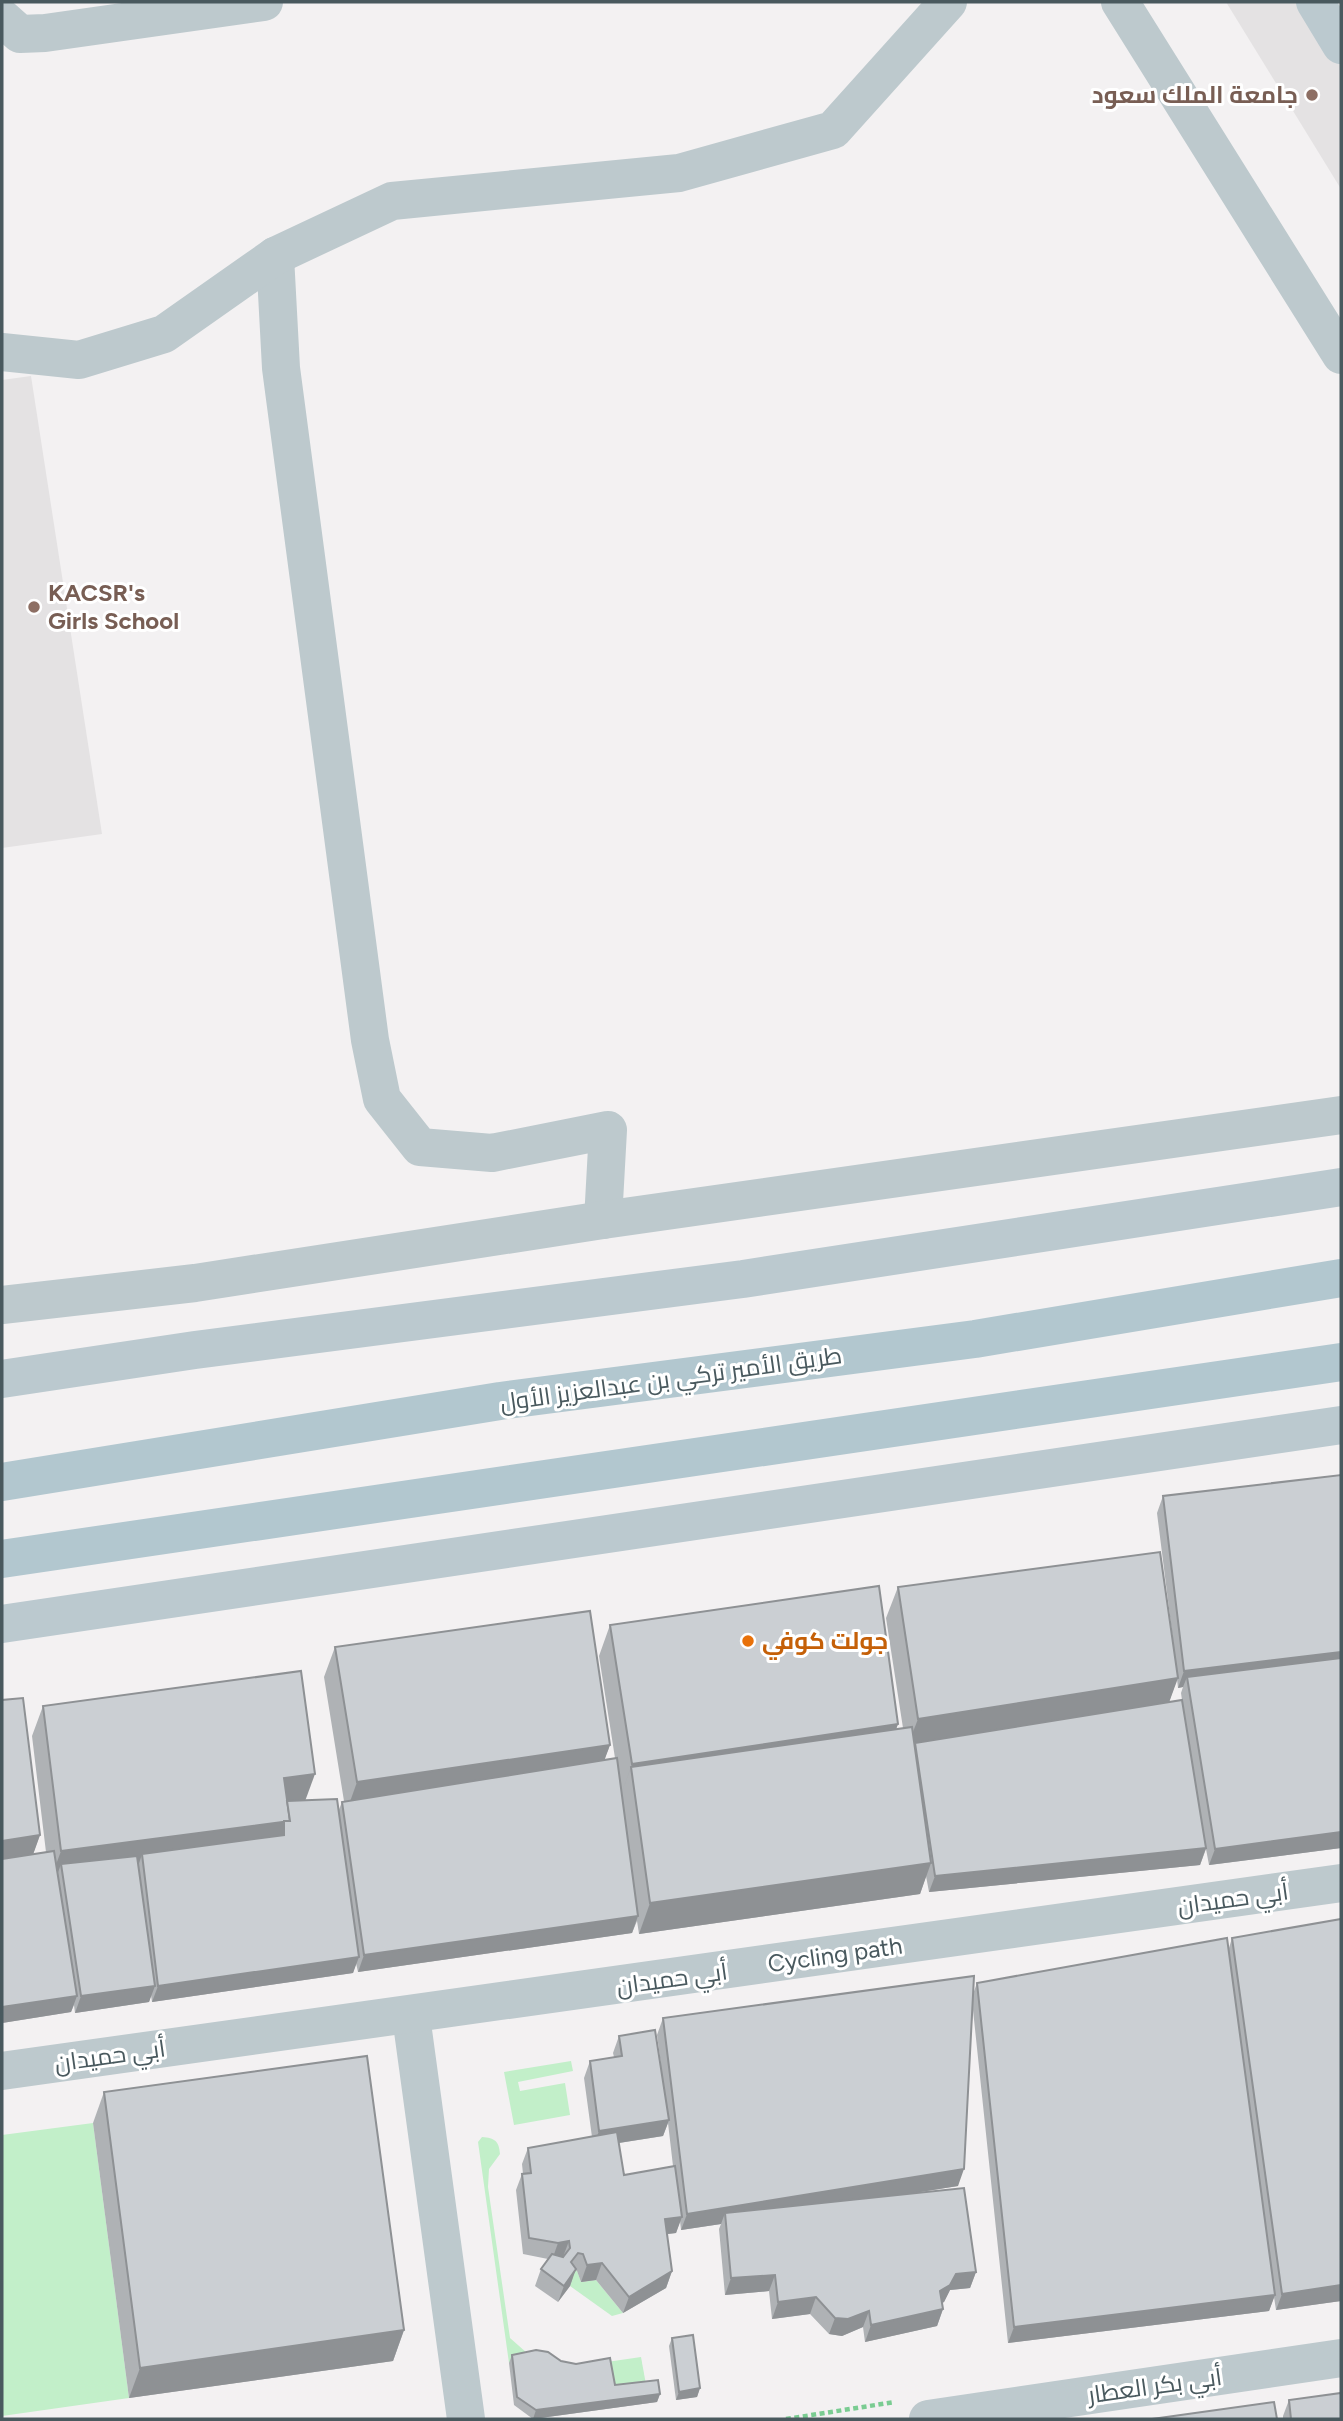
<svg xmlns="http://www.w3.org/2000/svg" width="1343" height="2421" font-family="Figtree,Cairo,sans-serif">
<style>
.education{fill:#e4e2e3}
.green{fill:#c2efc9}
.lines{fill:none;stroke-linecap:round;stroke-linejoin:round}
.path{stroke:#7acc92;stroke-width:4.5;stroke-dasharray:5 3.5;stroke-linecap:butt}
.street{stroke:#bdc9cd;stroke-width:38}
.secondary{stroke:#bbc9cf;stroke-width:38}
.primary{stroke:#b2c7cf;stroke-width:38}
.wall{fill:#afb2b5;fill-rule:evenodd}
.shaded-wall{fill:#8e9194}
.building{fill:#cbcfd3;stroke:#8e9194;stroke-width:2}
.education-dot{fill:#8d6e63;stroke:#fff;stroke-width:2.5}
.food-dot{fill:#e8710a;stroke:#fff;stroke-width:2.5}
.labels{text-anchor:middle;stroke-width:6;stroke-linejoin:round;paint-order:stroke}
.education-label{font-size:24px;font-weight:bold;fill:#785e54;stroke:#fff;text-anchor:end}
.street-label{font-size:24px;fill:#49595e;stroke:#fff}
.food-label{font-size:24px;font-weight:bold;fill:#c56008;stroke:#fff;text-anchor:start}
</style>
<rect width="100%" height="100%" fill="#f3f1f2"/>
<g class="education">
<path d="M1226,2H1341V189Z"/>
<path d="M31,376L102,834L2,848V380Z"/>
</g>
<g class="green">
<path d="M571,2061L573,2071L518,2082L520,2091L565,2083L570,2115L514,2125L504,2072Z"/>
<path d="M93,2123L129,2398L2,2416V2135Z"/>
<path d="M482,2137C495,2138 499,2141 500,2154L489,2169L488,2187L510,2338L527,2353L509,2363L478,2142Z"/>
<path d="M572,2269L577,2271L581,2282L596,2280L623,2313L612,2316L570,2286Z"/>
<path d="M641,2357L647,2390L611,2394L600,2363Z"/>
</g>
<g class="lines">
<path class="path" d="M786,2419L895,2402"/>
<g class="street">
<path d="M1120,2L1341,355"/>
<path d="M2,18L20,34L45,33L264,2"/>
<path d="M275,256L281,368L370,1040L382,1099L420,1147L492,1153L608,1130L603,1220"/>
<path d="M2,352L79,360L164,334L275,256L392,201L679,173L833,130L948,2"/>
<path d="M2,1305L195,1283L603,1220L1341,1115"/>
<path d="M411,2016L466,2419"/>
<path d="M2,2071L1341,1883"/>
<path d="M928,2419L1341,2358"/>
</g>
<g class="secondary">
<path d="M1315,2L1341,45"/>
<path d="M2,1379L195,1350L743,1279L1341,1187"/>
<path d="M2,1624L1341,1425"/>
</g>
<g class="primary">
<path d="M2,1482L500,1401L975,1339L1341,1278"/>
<path d="M2,1559L1341,1362"/>
</g>
</g>
<g class="wall">
<path d="M1163,1496L1341,1848L1209,1865L1206,1849L1200,1865L929,1892L926,1876L920,1894L639,1934L637,1921L632,1933L358,1972L356,1963L353,1973L152,2002L151,1995L149,2002L75,2013L74,2005L71,2012L2,2023V1700L40,1835L33,1854L46,1852L32,1736L43,1706L338,1812L342,1802L344,1801L324,1677L335,1647L610,1745L604,1760L615,1758L599,1656L610,1625L898,1724L896,1729L903,1728L886,1618L898,1587L1174,1648L1157,1513ZM1177,1679L1178,1688L1183,1687L1181,1693L1182,1700L1169,1702Z"/>
<path d="M1341,1919V2301L1276,2310L1274,2297L1269,2311L1008,2343L973,2010L958,2186L908,2194L976,2272L970,2288L950,2290L944,2302L942,2303L943,2309L937,2326L865,2342L863,2327L842,2336L829,2334L810,2314L772,2319L769,2291L725,2295L719,2229L721,2224L681,2230L680,2221L676,2233L667,2234L672,2271L666,2288L623,2313L596,2280L581,2282L577,2271L575,2270L570,2286L558,2302L535,2286L541,2269L548,2259L523,2254L516,2190L522,2174H523L522,2164L528,2148L592,2137L584,2078L590,2061L614,2057L613,2053L619,2036L661,2065L657,2035L663,2018L973,1994L977,1983L1229,1948L1232,1938ZM668,2123L673,2166L624,2175L619,2143L663,2136Z"/>
<path d="M104,2092L404,2330L393,2361L129,2398L93,2123Z"/>
<path d="M672,2338L700,2388L697,2397L676,2400L669,2346Z"/>
<path d="M512,2355L615,2385L660,2394L657,2402L533,2419L514,2405L509,2363Z"/>
<path d="M1289,2400L1341,2419H1283V2416Z"/>
</g>
<g class="shaded-wall">
<path d="M1341,1652V1668L1187,1677L1183,1687L1178,1688L1184,1671Z"/>
<path d="M1178,1678L1167,1708L906,1750L918,1719Z"/>
<path d="M898,1724L887,1754L631,1767L621,1795L632,1764Z"/>
<path d="M610,1745L599,1775L346,1813L357,1782Z"/>
<path d="M315,1774L304,1804L283,1802L284,1778Z"/>
<path d="M290,1821L278,1851L142,1854L137,1870L61,1864L55,1881H50L61,1851Z"/>
<path d="M1341,1832V1848L1209,1865L1215,1849Z"/>
<path d="M40,1835L29,1866L2,1870V1841Z"/>
<path d="M1206,1848L1200,1865L929,1892L935,1876Z"/>
<path d="M931,1863L920,1894L639,1934L650,1903Z"/>
<path d="M638,1916L632,1933L358,1972L364,1955Z"/>
<path d="M359,1957L353,1973L152,2002L158,1986Z"/>
<path d="M155,1986L149,2002L75,2013L81,1996Z"/>
<path d="M77,1996L71,2012L2,2023V2007Z"/>
<path d="M669,2120L663,2136L593,2147L599,2131Z"/>
<path d="M964,2169L958,2186L726,2223L725,2213L721,2224L681,2230L687,2214Z"/>
<path d="M682,2217L676,2233L659,2235L665,2219Z"/>
<path d="M569,2241L563,2257L552,2260L558,2243Z"/>
<path d="M602,2263L596,2280L581,2282L587,2265Z"/>
<path d="M576,2269L570,2286L558,2302L564,2286Z"/>
<path d="M672,2271L666,2288L623,2313L629,2297Z"/>
<path d="M976,2272L970,2288L950,2290L944,2302L934,2307L940,2291L956,2274Z"/>
<path d="M775,2275L769,2291L725,2295L731,2278Z"/>
<path d="M1341,2285V2301L1276,2310L1282,2294Z"/>
<path d="M1275,2295L1269,2311L1008,2343L1014,2327Z"/>
<path d="M816,2297L810,2314L772,2319L778,2302Z"/>
<path d="M943,2309L937,2326L865,2342L871,2325Z"/>
<path d="M869,2311L863,2327L842,2336L829,2334L835,2318Z"/>
<path d="M404,2330L393,2361L129,2398L140,2368Z"/>
<path d="M700,2388L697,2397L676,2400L679,2392Z"/>
<path d="M660,2394L657,2402L533,2419L536,2410Z"/>
</g>
<g class="building">
<path d="M1341,1475V1652L1184,1671L1163,1496Z"/>
<path d="M1160,1552L1178,1678L918,1719L898,1587Z"/>
<path d="M879,1586L898,1724L632,1764L610,1625Z"/>
<path d="M590,1611L610,1745L357,1782L335,1647Z"/>
<path d="M1341,1658V1832L1215,1849L1187,1677Z"/>
<path d="M301,1671L315,1774L284,1778L290,1821L61,1851L43,1706Z"/>
<path d="M23,1698L40,1835L2,1841V1700Z"/>
<path d="M1182,1700L1206,1848L935,1876L915,1743Z"/>
<path d="M912,1727L931,1863L650,1903L631,1767Z"/>
<path d="M617,1758L638,1916L364,1955L342,1802Z"/>
<path d="M337,1799L359,1957L158,1986L142,1854L284,1835V1821H290L287,1801Z"/>
<path d="M54,1851L77,1996L2,2007V1859Z"/>
<path d="M137,1856L155,1986L81,1996L61,1864Z"/>
<path d="M1341,1919V2285L1282,2294L1232,1938Z"/>
<path d="M1227,1938L1275,2295L1014,2327L977,1983Z"/>
<path d="M974,1976L964,2169L687,2214L663,2018Z"/>
<path d="M655,2030L669,2120L599,2131L590,2061L622,2056L619,2036Z"/>
<path d="M367,2056L404,2330L140,2368L104,2092Z"/>
<path d="M617,2132L624,2175L675,2166L682,2217L665,2219L672,2271L629,2297L602,2263L587,2265L583,2254L578,2253L571,2262L576,2269L564,2286L541,2269L552,2254L563,2257L570,2248L569,2241L558,2243L529,2238L522,2174L531,2173L528,2148Z"/>
<path d="M964,2188L976,2272L956,2274L950,2285L940,2291L943,2309L871,2325L869,2311L848,2319L835,2318L816,2297L778,2302L775,2275L731,2278L725,2213Z"/>
<path d="M693,2335L700,2388L679,2392L672,2338Z"/>
<path d="M536,2350L548,2352L561,2361L576,2364L610,2358L615,2385L658,2380L660,2394L536,2410L517,2397L512,2355Z"/>
<path d="M1341,2393V2419H1291L1289,2400Z"/>
<path d="M1274,2402L1277,2419H1152Z"/>
</g>
<g class="education-dot">
<circle cx="1312" cy="95" r="7"/>
<circle cx="34" cy="607" r="7"/>
</g>
<circle class="food-dot" cx="748" cy="1641" r="7"/>
<g class="labels">
<g class="education-label">
<text x="1298" y="103">جامعة الملك سعود</text>
<text x="48" y="601" text-anchor="start">KACSR's<tspan x="48" dy="28">Girls School</tspan></text>
</g>
<g class="street-label">
<text transform="translate(671 1379) rotate(-8)" y="8">طريق الأمير تركي بن عبدالعزيز الأول</text>
<text transform="translate(1233 1899) rotate(-8)" y="8">أبي حميدان</text>
<text transform="translate(835 1955) rotate(-8)" y="8">Cycling path</text>
<text transform="translate(672 1979) rotate(-8)" y="8">أبي حميدان</text>
<text transform="translate(110 2056) rotate(-8)" y="8">أبي حميدان</text>
<text transform="translate(1155 2386) rotate(-8)" y="8">أبي بكر العطار</text>
</g>
<g class="food-label">
<text x="762" y="1649">جولت كوفي</text>
</g>
</g>
<rect width="1343" height="2421" fill="none" stroke="#49595e" stroke-width="7"/>
</svg>
